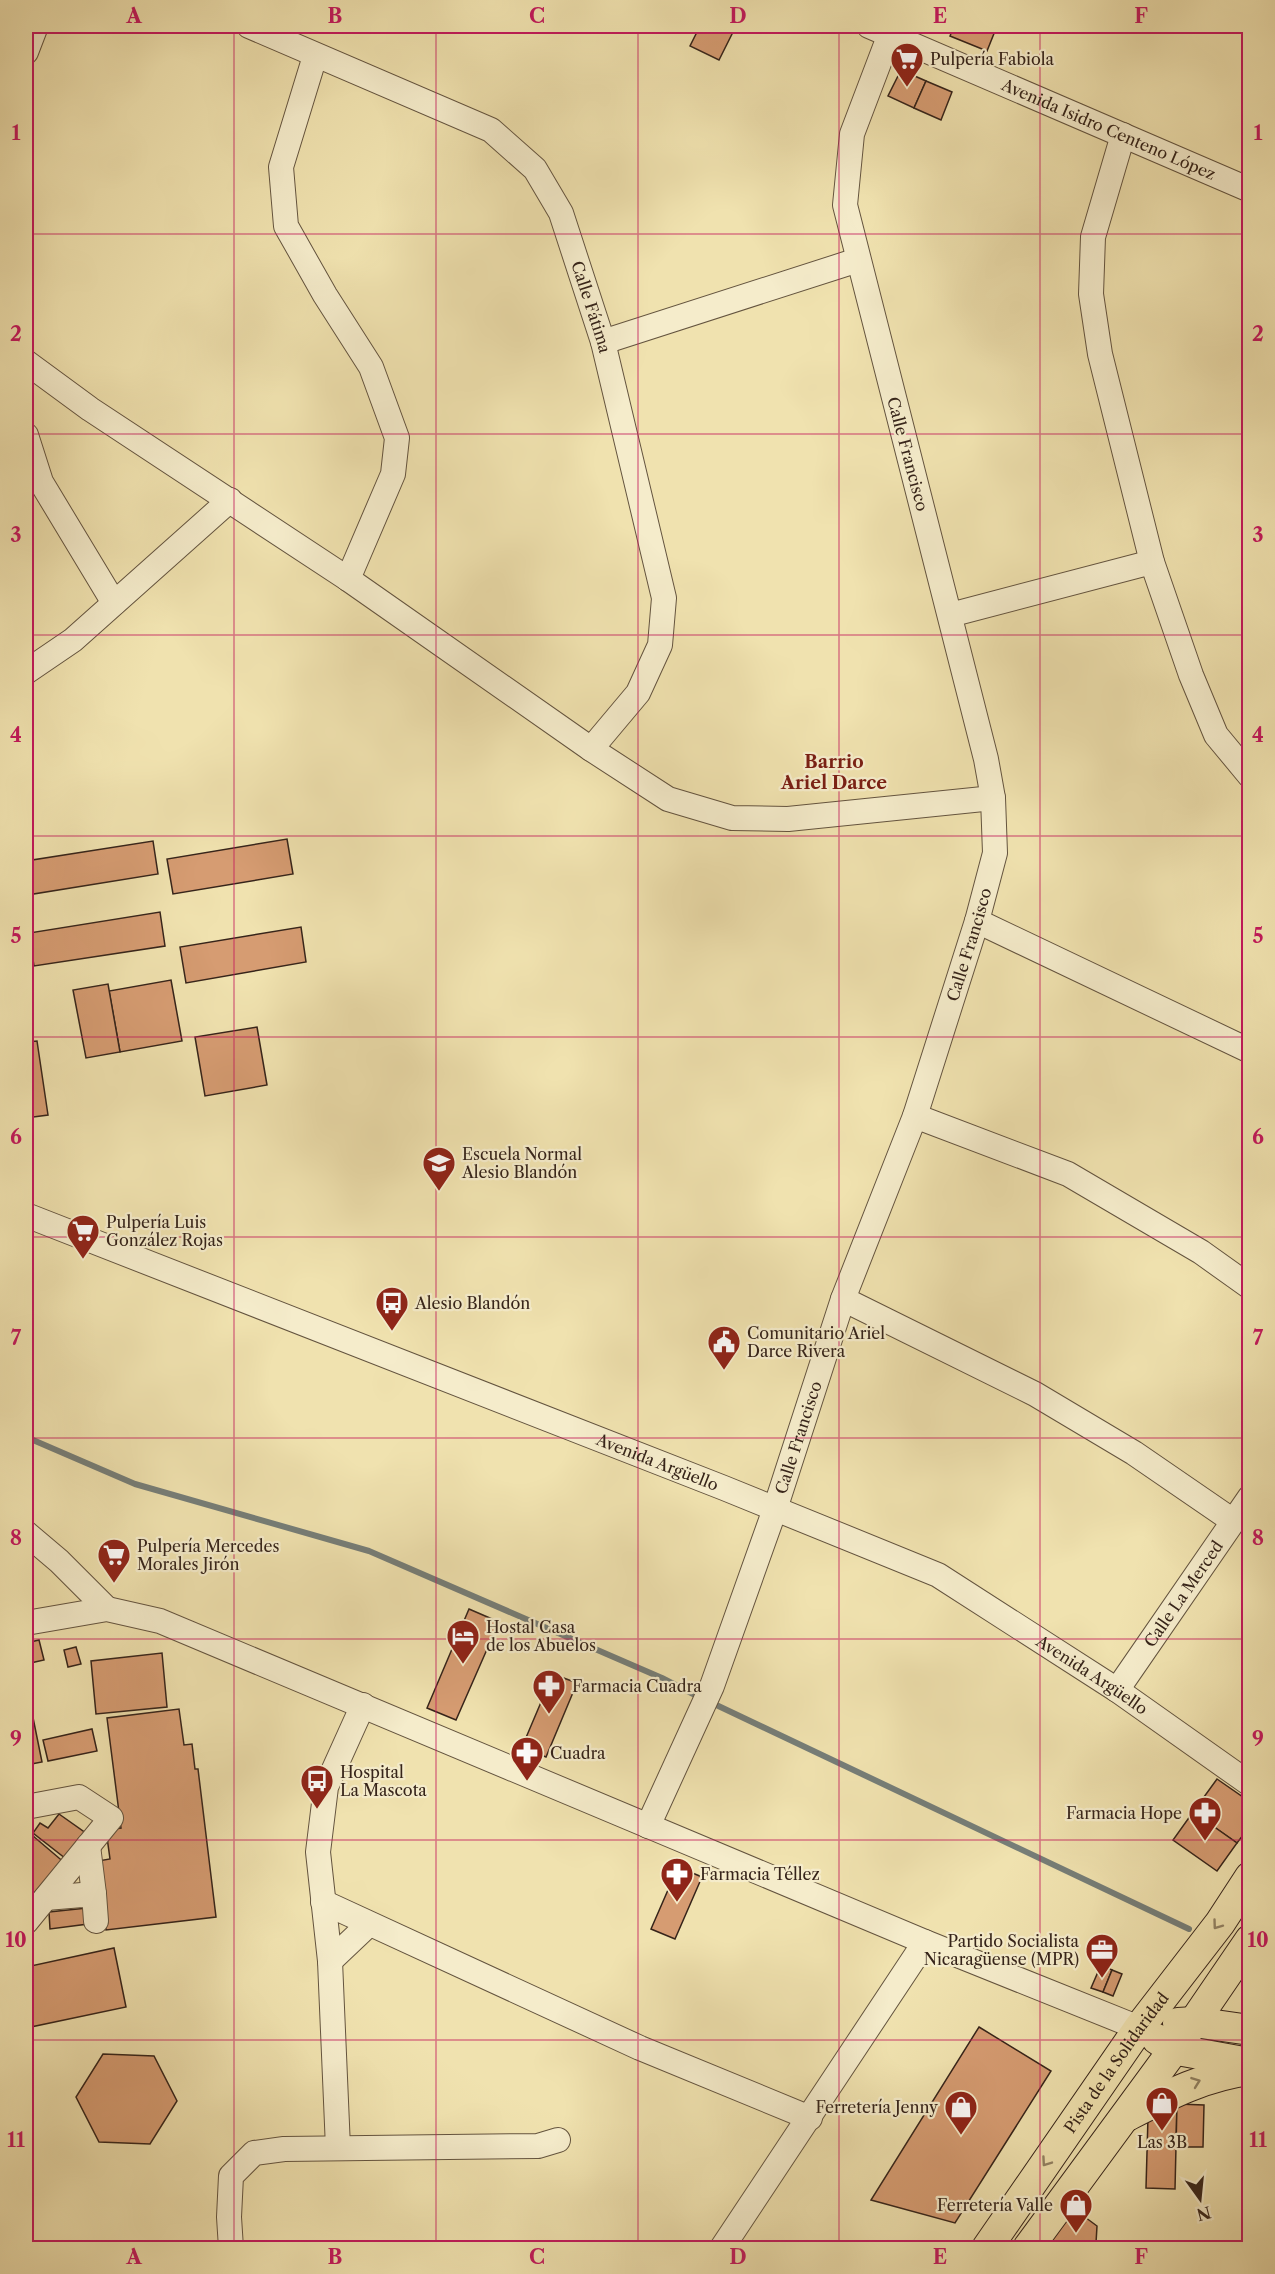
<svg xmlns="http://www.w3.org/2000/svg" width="1275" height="2274" font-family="'Libre Caslon Text',serif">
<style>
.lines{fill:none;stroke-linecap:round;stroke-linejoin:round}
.stream{stroke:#767e78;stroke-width:6}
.building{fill:#d69c72;stroke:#36241a;stroke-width:1.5}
.minor-casing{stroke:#64543f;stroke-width:26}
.major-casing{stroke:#36241a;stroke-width:32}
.minor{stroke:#f5eccb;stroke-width:24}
.major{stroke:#f0e2af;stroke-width:30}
.oneway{stroke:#938364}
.grid{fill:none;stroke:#c2185b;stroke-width:1.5;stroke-opacity:0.55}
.labels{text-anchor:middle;stroke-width:4.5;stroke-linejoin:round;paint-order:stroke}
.poi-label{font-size:16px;fill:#36241a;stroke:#f5eccb;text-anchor:start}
.street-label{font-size:16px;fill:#36241a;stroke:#f5eccb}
.neighbourhood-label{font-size:18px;font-weight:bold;fill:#7a1f14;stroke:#f5eccb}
.neatline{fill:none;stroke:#c2185b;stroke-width:2}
.grid-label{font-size:20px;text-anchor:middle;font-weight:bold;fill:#c2185b}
</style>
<rect width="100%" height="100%" fill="#f0e2af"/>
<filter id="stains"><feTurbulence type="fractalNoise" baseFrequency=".00333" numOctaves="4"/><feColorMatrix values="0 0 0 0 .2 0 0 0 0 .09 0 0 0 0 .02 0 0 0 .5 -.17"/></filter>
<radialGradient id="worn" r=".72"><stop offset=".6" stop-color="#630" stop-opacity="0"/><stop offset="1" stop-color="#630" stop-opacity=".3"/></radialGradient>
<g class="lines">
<g class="stream">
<path d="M26,1437L135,1484L369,1551L662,1678L701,1698"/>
<path d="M710,1702L1189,1929"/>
</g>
</g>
<g class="building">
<path d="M700,26H736L719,60L690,46Z"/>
<path d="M954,26H997L987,51L950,36Z"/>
<path d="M901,70L926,81L914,108L888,96Z"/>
<path d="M926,81L952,92L941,120L914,108Z"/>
<path d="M287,839L293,874L173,894L167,859Z"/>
<path d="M153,841L158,874L27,895L26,861Z"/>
<path d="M160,912L165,946L34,966L29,933Z"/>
<path d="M301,927L306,962L186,983L180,947Z"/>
<path d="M171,980L182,1041L120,1052L109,991Z"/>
<path d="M108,984L120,1052L86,1058L73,990Z"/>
<path d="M257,1027L267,1085L205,1096L195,1037Z"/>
<path d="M37,1041L48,1115L26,1118V1042Z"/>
<path d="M469,1609L499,1622L456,1720L427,1708Z"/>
<path d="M39,1640L44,1660L26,1664V1643Z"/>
<path d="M76,1647L81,1664L68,1667L64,1650Z"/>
<path d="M162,1653L167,1707L96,1714L91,1661Z"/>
<path d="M553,1674L577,1683L546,1757L522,1747Z"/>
<path d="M26,1683L42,1762L26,1765Z"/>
<path d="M179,1709L184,1745L192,1744L195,1769H198L216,1917L106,1930L98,1861L110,1859L106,1830L121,1828L107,1718Z"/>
<path d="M92,1729L97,1751L48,1761L43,1740Z"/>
<path d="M1217,1779L1250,1802V1826L1237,1843L1193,1812Z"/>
<path d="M1193,1812L1237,1843L1217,1871L1173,1840Z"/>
<path d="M59,1814L90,1836L70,1862L33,1833L40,1823L48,1828Z"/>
<path d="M26,1830L66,1864L26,1911Z"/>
<path d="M678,1867L702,1877L675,1939L651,1929Z"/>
<path d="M87,1908L88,1924L50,1929L49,1912Z"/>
<path d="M114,1948L126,2007L26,2028V1967Z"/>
<path d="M1101,1965L1112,1970L1103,1992L1091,1988Z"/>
<path d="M1112,1970L1122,1974L1113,1996L1103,1992Z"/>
<path d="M979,2027L1051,2071L955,2223L871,2200Z"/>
<path d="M103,2054L154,2056L177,2101L150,2144L99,2142L76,2097Z"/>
<path d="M1177,2104L1175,2189L1146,2188L1148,2117Z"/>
<path d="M1177,2104L1204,2105L1203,2147H1176Z"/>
<path d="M1074,2209L1097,2226L1096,2243L1134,2244V2248H1060L1050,2241Z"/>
</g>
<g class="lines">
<g class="minor-casing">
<g id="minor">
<path id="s1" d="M249,26L491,130L535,169L561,213L603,342L664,598L660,645L638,693L591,749"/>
<path id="s2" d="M869,26L1250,190"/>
<path d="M26,52L36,26"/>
<path d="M315,56L281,167L286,226L325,295L371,367L397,438L393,474L348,579"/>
<path d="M1123,135L1093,237L1091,294L1100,354L1152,562L1191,675L1216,735L1250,776"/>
<path d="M603,342L858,260"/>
<path d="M26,362L90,409L348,579L591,749L668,799L732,818L788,819L993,798"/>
<path d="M26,435L41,482L114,603"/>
<path d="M950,615L1152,562"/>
<path d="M26,672L73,640L230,500"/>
<path d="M977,921L1250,1051"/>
<path d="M915,1116L1068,1174L1201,1252L1250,1287"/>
<path id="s3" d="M26,1215L724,1488L938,1575L1117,1690L1250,1784"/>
<path d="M843,1299L1035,1394L1134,1453L1233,1521"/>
<path d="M26,1533L59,1561L107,1609"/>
<path d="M26,1623L107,1609L160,1621L925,1942L1139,2028"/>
<path id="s4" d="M1117,1690L1250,1497"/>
<path d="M26,1807L79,1797L111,1818L26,1922"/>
<path id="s5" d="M648,1826L712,1686L775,1509L843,1299L915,1116L977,921L995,853L993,798L986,759L845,205L852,134L890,34"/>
<path d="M88,1846L94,1894"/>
<path d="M46,1898L94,1894L96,1921"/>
<path d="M323,1902L640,2048L810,2118"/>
<path d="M330,1961L368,1925"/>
<path d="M338,2148L330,1961L318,1852L326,1787L363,1705"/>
<path d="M231,2248L229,2217L231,2176L254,2153L284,2149L538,2146L558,2140"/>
<path d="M722,2248L925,1942"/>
</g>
</g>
<g class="major-casing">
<g id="major">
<path d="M1178,2023L1194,2022L1250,2030"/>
<path d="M1157,2039L1172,2049L1249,2063"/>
<path d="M1127,2116C1168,2095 1204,2076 1250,2070"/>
<path id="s6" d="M987,2248L1139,2028L1220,1923L1250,1877"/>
<path d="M1028,2248L1194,2022L1250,1940"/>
</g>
</g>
<use href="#minor" class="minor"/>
<use href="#major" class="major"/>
</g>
<defs><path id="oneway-chevron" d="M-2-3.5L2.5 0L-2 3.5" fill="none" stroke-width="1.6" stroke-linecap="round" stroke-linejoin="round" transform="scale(1.5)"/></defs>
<g class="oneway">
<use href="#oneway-chevron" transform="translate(1217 1925) rotate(126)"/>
<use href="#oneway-chevron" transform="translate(1196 2082) rotate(-20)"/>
<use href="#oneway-chevron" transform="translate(1046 2162) rotate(125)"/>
</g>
<path class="grid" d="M234,26V2248M436,26V2248M638,26V2248M839,26V2248M1040,26V2248M26,234H1250M26,434H1250M26,635H1250M26,836H1250M26,1037H1250M26,1237H1250M26,1438H1250M26,1639H1250M26,1840H1250M26,2040H1250"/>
<defs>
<g id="supermarket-pin" transform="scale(1.725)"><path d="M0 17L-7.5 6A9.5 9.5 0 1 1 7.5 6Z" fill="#8f2418" stroke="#f5eccb"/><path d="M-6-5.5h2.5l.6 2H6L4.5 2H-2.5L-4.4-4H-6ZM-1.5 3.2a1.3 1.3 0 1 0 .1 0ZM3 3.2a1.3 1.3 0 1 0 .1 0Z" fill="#fff"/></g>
<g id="school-pin" transform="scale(1.725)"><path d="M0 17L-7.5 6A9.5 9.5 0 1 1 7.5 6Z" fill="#8f2418" stroke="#f5eccb"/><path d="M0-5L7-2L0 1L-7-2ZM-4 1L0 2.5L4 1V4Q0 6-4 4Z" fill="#fff"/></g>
<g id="bus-pin" transform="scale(1.725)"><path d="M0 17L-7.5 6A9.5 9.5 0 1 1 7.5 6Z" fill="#8f2418" stroke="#f5eccb"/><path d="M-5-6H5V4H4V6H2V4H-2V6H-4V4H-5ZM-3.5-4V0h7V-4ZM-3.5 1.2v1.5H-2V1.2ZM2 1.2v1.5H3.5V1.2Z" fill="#fff"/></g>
<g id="civic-pin" transform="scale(1.725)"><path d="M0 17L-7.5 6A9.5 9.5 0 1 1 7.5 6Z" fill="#8f2418" stroke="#f5eccb"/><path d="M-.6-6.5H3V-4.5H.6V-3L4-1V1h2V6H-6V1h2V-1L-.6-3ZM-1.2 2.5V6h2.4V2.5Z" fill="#fff"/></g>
<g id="hotel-pin" transform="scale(1.725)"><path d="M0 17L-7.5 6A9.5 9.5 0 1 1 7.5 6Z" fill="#8f2418" stroke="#f5eccb"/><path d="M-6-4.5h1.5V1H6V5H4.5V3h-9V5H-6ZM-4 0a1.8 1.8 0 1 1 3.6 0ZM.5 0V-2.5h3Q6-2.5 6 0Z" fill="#fff"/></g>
<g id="pharmacy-pin" transform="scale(1.725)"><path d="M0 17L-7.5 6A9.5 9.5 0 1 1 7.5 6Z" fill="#8f2418" stroke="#f5eccb"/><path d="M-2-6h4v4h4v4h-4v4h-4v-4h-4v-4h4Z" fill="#fff"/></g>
<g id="office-pin" transform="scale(1.725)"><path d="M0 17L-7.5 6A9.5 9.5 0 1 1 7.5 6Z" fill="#8f2418" stroke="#f5eccb"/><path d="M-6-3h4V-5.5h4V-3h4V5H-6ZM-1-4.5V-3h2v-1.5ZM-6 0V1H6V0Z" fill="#fff"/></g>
<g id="shop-pin" transform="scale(1.725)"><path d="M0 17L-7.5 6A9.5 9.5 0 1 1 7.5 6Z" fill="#8f2418" stroke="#f5eccb"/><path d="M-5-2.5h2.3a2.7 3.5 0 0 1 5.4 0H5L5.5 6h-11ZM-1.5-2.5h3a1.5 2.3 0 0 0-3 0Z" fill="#fff"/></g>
</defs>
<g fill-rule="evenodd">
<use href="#supermarket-pin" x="907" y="59"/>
<use href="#school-pin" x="439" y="1163"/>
<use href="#supermarket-pin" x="83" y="1231"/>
<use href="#bus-pin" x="392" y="1303"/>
<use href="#civic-pin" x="724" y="1342"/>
<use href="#supermarket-pin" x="114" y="1555"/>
<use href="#hotel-pin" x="463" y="1636"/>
<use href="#pharmacy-pin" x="549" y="1686"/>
<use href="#pharmacy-pin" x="527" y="1753"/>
<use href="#bus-pin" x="317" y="1781"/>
<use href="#pharmacy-pin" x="1205" y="1813"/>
<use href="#pharmacy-pin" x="677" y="1874"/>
<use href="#office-pin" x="1102" y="1950"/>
<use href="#shop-pin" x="1162" y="2103"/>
<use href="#shop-pin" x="961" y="2107"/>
<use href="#shop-pin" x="1076" y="2205"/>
</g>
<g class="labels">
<g class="poi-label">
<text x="930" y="65">Pulpería Fabiola</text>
<text x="462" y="1160">Escuela Normal<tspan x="462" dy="18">Alesio Blandón</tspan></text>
<text x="106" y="1228">Pulpería Luis<tspan x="106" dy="18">González Rojas</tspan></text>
<text x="415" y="1309">Alesio Blandón</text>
<text x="747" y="1339">Comunitario Ariel<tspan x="747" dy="18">Darce Rivera</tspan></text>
<text x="137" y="1552">Pulpería Mercedes<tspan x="137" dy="18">Morales Jirón</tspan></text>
<text x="486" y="1633">Hostal Casa<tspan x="486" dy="18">de los Abuelos</tspan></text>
<text x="572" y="1692">Farmacia Cuadra</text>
<text x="550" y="1759">Cuadra</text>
<text x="340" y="1778">Hospital<tspan x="340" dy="18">La Mascota</tspan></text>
<text x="1182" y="1819" text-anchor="end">Farmacia Hope</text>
<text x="700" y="1880">Farmacia Téllez</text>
<text x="1079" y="1947" text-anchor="end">Partido Socialista<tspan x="1079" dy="18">Nicaragüense (MPR)</tspan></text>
<text x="938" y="2113" text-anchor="end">Ferretería Jenny</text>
<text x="1162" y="2148" text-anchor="middle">Las 3B</text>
<text x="1053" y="2211" text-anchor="end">Ferretería Valle</text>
</g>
<g class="street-label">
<text dy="6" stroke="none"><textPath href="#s2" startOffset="261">Avenida Isidro Centeno López</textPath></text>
<text dy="6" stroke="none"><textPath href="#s1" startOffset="472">Calle Fátima</textPath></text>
<text transform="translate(908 454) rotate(75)" y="6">Calle Francisco</text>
<text dy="6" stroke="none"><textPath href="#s5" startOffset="939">Calle Francisco</textPath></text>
<text dy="6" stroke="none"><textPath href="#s5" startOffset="417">Calle Francisco</textPath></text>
<text dy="6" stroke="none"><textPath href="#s3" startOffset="678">Avenida Argüello</textPath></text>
<text dy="6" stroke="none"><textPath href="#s4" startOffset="117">Calle La Merced</textPath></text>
<text dy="6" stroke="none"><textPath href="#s3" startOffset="1164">Avenida Argüello</textPath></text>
<text dy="6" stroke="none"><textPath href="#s6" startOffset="226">Pista de la Solidaridad</textPath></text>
</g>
<g class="neighbourhood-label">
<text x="834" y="768">Barrio<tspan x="834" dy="21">Ariel Darce</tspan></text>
</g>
</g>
<rect width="1275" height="2274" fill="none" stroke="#f0e2af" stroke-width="66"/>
<g transform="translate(1200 2199) rotate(165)" stroke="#f5eccb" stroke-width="4.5" paint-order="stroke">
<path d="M0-4.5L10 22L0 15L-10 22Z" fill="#36241a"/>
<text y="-9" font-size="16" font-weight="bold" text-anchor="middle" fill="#36241a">N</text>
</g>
<rect x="33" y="33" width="1209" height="2208" class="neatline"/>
<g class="grid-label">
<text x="134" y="23">A</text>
<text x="335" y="23">B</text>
<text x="537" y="23">C</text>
<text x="738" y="23">D</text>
<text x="940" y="23">E</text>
<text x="1141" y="23">F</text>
<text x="16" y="140">1</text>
<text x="1258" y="140">1</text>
<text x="16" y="341">2</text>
<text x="1258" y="341">2</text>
<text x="16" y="542">3</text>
<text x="1258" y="542">3</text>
<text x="16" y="742">4</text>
<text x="1258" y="742">4</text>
<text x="16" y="943">5</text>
<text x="1258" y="943">5</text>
<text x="16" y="1144">6</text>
<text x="1258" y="1144">6</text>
<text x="16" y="1345">7</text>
<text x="1258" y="1345">7</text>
<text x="16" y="1545">8</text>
<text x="1258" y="1545">8</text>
<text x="16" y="1746">9</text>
<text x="1258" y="1746">9</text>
<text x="16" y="1947">10</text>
<text x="1258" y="1947">10</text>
<text x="16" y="2147">11</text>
<text x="1258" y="2147">11</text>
<text x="134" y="2264">A</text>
<text x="335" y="2264">B</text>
<text x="537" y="2264">C</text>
<text x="738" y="2264">D</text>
<text x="940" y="2264">E</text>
<text x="1141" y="2264">F</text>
</g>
<rect width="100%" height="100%" filter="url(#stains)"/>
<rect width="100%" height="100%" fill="url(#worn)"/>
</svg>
